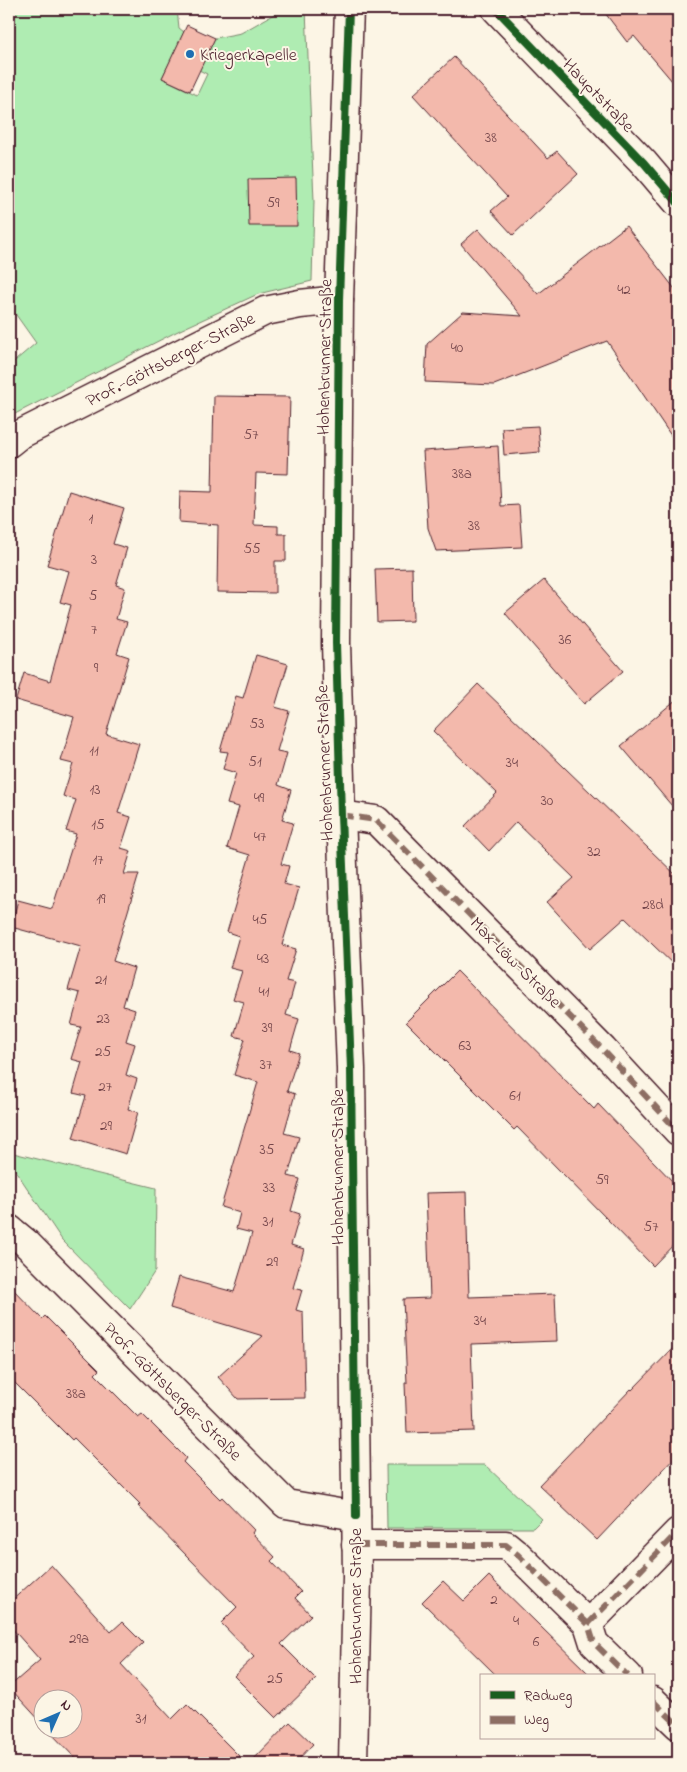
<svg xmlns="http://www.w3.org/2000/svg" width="687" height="1772" font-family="'Indie Flower',sans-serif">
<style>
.green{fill:#afecb2;stroke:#7c866e}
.building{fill:#f3b9ac;stroke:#4a1f2b}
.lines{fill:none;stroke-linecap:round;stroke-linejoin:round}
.minor-casing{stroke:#4a1f2b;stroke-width:31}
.minor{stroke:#fcf5e5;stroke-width:28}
.quiet{stroke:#8d6e63;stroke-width:6;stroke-dasharray:12 6;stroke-linecap:butt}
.cycleway-casing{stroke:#fcf5e5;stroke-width:11}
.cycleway{stroke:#1b5e20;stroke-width:8}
.poi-dot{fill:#1f6fb2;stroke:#fcf5e5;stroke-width:2}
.labels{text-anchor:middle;stroke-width:4;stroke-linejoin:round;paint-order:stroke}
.number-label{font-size:15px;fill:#74464b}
.poi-label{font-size:18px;fill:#4a1f2b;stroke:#fcf5e5;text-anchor:start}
.street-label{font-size:18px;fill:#4a1f2b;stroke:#fcf5e5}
</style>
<rect width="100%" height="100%" fill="#fcf5e5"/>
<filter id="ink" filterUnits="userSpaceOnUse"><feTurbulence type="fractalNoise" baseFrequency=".02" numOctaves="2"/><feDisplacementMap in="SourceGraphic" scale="10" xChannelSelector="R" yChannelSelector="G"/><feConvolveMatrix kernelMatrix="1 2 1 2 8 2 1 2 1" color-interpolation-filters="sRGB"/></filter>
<g filter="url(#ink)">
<g class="green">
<path d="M9,9H177L179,28L184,32L162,78L197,95L207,74L199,70L215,38L241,33L283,9H306L314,201L312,281L258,294L180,330L9,417V366L36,343L9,305Z"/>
<path d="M9,1152L156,1188L155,1271L130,1309L62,1240L9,1161Z"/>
<path d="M386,1465H485L542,1519L533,1528H387Z"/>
</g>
<g class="building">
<path d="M602,9H678V88L634,36L627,42Z"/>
<path d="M187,25L215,38L190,91L162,78Z"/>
<path d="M454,57L548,158L557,151L578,174L513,235L491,211L507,197L413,95Z"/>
<path d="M296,178L297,226H249L248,179Z"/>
<path d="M626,226L678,293V446L607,341L494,385L425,382L427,344L463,312L522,316L461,244L478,229L538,294Z"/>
<path d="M214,396L290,397L288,474L256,473L254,525L278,526V534H286V561H275V593L217,592L218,525L179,522L180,491L212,492Z"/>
<path d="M538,426L540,452L504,455L502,428Z"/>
<path d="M498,446L501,506L519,505L522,547L436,551L428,528L423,451Z"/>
<path d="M69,491L124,508L113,544L127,548L116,585L125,588L116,619L127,622L117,653L129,657L106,734L139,744L118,813L131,817L121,848L131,851L124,874H139L113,961L134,968L123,1006L135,1010L126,1041L135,1044L126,1075L137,1079L128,1109L138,1112L126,1154L73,1138L86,1096L73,1093L82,1062L71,1059L81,1027L71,1025L80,993L68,990L81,946L11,927L18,900L52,909L76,834L66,831L76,800L63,796L73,764L61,761L74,717L16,700L24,673L50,681L71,605L60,602L69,571L47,565Z"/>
<path d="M412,568L413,621L377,622L375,569Z"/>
<path d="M544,580L623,671L584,704L505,613Z"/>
<path d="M256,655L288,664L275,707L289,711L277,751L287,753L278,785L291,790L282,820L293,823L281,864L289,866L284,884L299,888L282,945L296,949L286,981L295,983L286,1015L299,1019L290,1050L299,1053L287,1091L295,1094L284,1133L299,1137L288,1176L300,1179L291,1211L300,1214L291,1245L304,1249L293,1288L302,1290L296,1310L303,1312L305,1398L238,1399L218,1377L263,1336L170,1308L179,1277L234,1292L252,1233L236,1229L240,1213L221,1207L258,1082L234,1075L245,1039L234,1036L244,1002L233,999L242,971L230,968L239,936L227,932L250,855L227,848L239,807L227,804L236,773L223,769L228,752L220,751L236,696L243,698Z"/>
<path d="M478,684L678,877V969L625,918L590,949L547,902L574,878L516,822L489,851L465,826L497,793L433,731Z"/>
<path d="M678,698V813L621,746Z"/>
<path d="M457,971L594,1109L598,1104L678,1187V1240L653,1266L517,1127L514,1130L406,1022Z"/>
<path d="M466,1192L469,1297L555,1294L557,1341L471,1344L474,1431L407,1433L405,1383H407L403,1299L430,1298L426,1193Z"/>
<path d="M9,1285L42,1319L45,1316L99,1370L95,1374L138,1417L142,1414L186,1458L183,1462L220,1499L222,1497L254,1530L252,1533L275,1557L271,1561L301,1592L295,1598L311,1615L281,1644L316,1679L276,1718L234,1676L254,1657L221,1623L237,1607L138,1506L140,1504L74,1438L72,1440L9,1377Z"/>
<path d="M678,1343V1454L597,1540L539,1485L631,1389L632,1390Z"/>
<path d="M51,1565L111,1632L122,1622L143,1643L121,1664L172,1719L187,1704L246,1763H80L48,1730H72V1700H42V1723L9,1687L40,1660L9,1625V1603Z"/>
<path d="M489,1576L591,1676H497L422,1602L443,1581L464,1601Z"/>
<path d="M290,1722L313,1744L295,1763H250Z"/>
</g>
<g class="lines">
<g class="minor-casing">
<g id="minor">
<path d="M349,9L339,300L336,643L341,815L351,1069L357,1577L353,1763"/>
<path d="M496,9L644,163L678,203"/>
<path d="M9,443L19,435L265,311L300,304L339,300"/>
<path d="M341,815L376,820L603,1050L678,1131"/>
<path d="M9,1229L26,1243L286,1504L356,1516"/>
<path d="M356,1545H506L517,1554L588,1624L594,1643L628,1676"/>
<path d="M588,1624L678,1532"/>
<path d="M653,1701L678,1725"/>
</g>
</g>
<use href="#minor" class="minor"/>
<g class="quiet">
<path d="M341,815L376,820L603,1050L678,1131"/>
<path d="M356,1545H506L517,1554L588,1624L594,1643L628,1676"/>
<path d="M588,1624L678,1532"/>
<path d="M653,1701L678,1725"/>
</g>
<g class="cycleway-casing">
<g id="cycleway">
<path d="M349,9L339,300L336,643L341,815L351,1069L356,1516"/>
<path d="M496,9L644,163L678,203"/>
</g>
</g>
<use href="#cycleway" class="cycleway"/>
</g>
</g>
<circle class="poi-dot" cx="190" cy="54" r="5"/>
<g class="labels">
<g class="number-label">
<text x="491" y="142">38</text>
<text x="273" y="207">59</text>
<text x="624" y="294">42</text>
<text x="457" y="352">40</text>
<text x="251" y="439">57</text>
<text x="462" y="478">38a</text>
<text x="91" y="523">1</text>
<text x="474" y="530">38</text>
<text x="252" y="553">55</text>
<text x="94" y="564">3</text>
<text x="93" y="600">5</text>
<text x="94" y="634">7</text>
<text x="565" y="644">36</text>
<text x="96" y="672">9</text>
<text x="257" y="728">53</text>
<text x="94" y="755">11</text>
<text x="255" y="766">51</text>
<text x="512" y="767">34</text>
<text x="95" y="794">13</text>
<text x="259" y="802">49</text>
<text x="547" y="805">30</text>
<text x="98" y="829">15</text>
<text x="260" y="841">47</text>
<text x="594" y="856">32</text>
<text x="98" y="864">17</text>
<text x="101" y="903">19</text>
<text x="653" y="909">28d</text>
<text x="260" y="924">45</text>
<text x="263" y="963">43</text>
<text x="101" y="984">21</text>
<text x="264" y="996">41</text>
<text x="103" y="1023">23</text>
<text x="267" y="1032">39</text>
<text x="465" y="1050">63</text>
<text x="103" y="1056">25</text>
<text x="266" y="1069">37</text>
<text x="105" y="1091">27</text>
<text x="515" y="1100">61</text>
<text x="106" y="1130">29</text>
<text x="267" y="1154">35</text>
<text x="602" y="1184">59</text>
<text x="269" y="1192">33</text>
<text x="268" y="1226">31</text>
<text x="651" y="1231">57</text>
<text x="272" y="1266">29</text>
<text x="480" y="1325">34</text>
<text x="76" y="1398">38a</text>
<text x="494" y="1604">2</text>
<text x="516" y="1625">4</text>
<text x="79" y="1643">29a</text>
<text x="536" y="1646">6</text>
<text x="275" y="1683">25</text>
<text x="141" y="1723">31</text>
</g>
<g class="poi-label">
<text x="200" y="60">Kriegerkapelle</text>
</g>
<g class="street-label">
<text transform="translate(599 95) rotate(46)" y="6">Hauptstraße</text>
<text transform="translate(324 357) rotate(-89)" y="6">Hohenbrunner Straße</text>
<text transform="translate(170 359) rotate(-27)" y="6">Prof.-Göttsberger-Straße</text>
<text transform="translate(324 763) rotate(-92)" y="6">Hohenbrunner Straße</text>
<text transform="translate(516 962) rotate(45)" y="6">Max-Löw-Straße</text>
<text transform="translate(337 1167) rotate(-90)" y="6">Hohenbrunner Straße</text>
<text transform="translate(173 1391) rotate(45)" y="6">Prof.-Göttsberger-Straße</text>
<text transform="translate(355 1606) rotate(-90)" y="6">Hohenbrunner Straße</text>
</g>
</g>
<rect width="687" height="1772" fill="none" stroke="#fcf5e5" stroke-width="30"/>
<rect x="15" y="15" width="657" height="1742" fill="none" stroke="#4a1f2b" stroke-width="2" filter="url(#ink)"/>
<rect x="480" y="1674" width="175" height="65" fill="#fcf5e5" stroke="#b59f9b"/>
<rect x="490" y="1691" width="25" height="8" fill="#1b5e20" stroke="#b59f9b"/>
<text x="524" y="1700" font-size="15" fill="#4a1f2b">Radweg</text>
<rect x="490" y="1716" width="25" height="8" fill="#8d6e63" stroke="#b59f9b"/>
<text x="524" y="1724" font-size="15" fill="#4a1f2b">Weg</text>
<g transform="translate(58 1714) rotate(45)"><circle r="24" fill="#fcf5e5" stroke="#b59f9b"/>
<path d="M0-4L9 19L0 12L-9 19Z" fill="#1f6fb2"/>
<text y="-8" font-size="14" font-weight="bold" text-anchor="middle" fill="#4a1f2b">N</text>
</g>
</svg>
